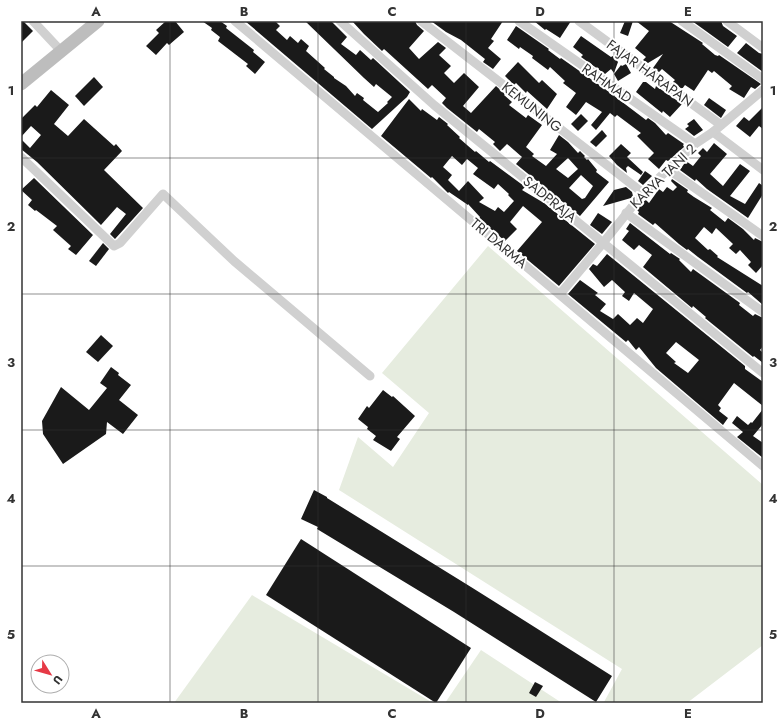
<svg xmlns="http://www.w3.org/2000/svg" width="784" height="724" font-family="Jost,sans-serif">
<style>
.green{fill:#e6ecdf}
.building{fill:#1a1a1a;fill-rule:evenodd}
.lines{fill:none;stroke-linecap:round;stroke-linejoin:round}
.street{stroke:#d0d0d0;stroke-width:9}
.secondary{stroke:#bdbdbd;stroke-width:13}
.grid{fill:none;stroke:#333;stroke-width:1;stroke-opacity:0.55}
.labels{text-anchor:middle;stroke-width:4;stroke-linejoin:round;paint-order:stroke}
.street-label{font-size:14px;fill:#333;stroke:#fff}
.neatline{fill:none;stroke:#333;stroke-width:1.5}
.grid-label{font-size:13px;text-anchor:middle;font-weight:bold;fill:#333}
</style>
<rect width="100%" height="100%" fill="#fff"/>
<g class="green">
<path d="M488,246L763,485V645L687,703H606L604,702L622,669L339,490L358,437L393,467L429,413L382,373Z"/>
<path d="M252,595L433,703H174Z"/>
<path d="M481,650L562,703H445Z"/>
</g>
<g class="building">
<path d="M21,21H23L33,31L21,43Z"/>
<path d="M166,21H175L184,32L169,45L167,43L156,55L146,46L159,33L156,30Z"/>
<path d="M202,21H220L227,26L226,28L254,50L253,52L265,62L255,74L246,66L248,64L218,41L220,37L211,30L212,28Z"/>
<path d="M245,21H275L280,26L276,30L287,40L290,36L298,43L301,39L309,46L306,51L325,68L324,69L334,77V78L346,86L355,96L357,93L364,98L363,100L378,112L388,103L387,102L392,97L376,84L374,87L364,78L305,21H331L347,37L341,44L356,55L360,50L371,60L373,58L410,92L407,97L372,129Z"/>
<path d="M352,21H415L417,25L424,31L409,48L419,59L438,42L446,48L439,55L451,66L444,73L454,83L464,73L479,87L463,106L471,113L496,86L505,94L504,95L512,102L509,105L526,118L528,115L542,125L526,147L534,154L532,156L546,166L557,154L550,150L559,135L568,142L578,153L580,151L585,156L584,157L587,160L588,159L597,170L596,172L609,182L580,216L516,164L522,157L507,144L500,151L493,144L495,142L479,129L477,132L447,108L442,103L446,98L432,85L428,89L384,49L382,51L364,34ZM568,158L578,169L568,178L556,169ZM581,175L593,186L585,198L582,199L569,188Z"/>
<path d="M431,21H503L491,39L494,41L488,48L501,59L493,69L483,62L485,59L461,40L446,32Z"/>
<path d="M534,21H571L560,38L546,29L545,30Z"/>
<path d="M625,21H633L628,36L620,33Z"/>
<path d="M636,21H669L703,43L702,44L715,55L718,56L719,55L761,84L755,89L751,87L744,98L729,89L732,86L714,71L712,73L708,70L694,91L685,85L682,89L673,82L675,80L662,69L659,72L653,68L663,54L648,63L643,60L646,57L635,48L649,31Z"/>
<path d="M692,21H721L723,26L737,36L728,47Z"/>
<path d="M516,26L549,49L548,50L560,59L561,58L605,89L646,120L648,118L655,123L666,135L668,133L684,144L683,145L684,147L668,161L666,160L659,169L648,159L654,153L637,136L641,133L617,115L615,117L610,113L596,130L591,125L602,112L586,102L576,115L566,107L576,93L563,83L565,81L550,67L548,70L532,58L533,56L520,47L519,49L507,40Z"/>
<path d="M581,36L611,57L613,56L618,62L614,73L611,69L605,74L581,57L583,55L573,47Z"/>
<path d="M746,43L759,53L763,54V72L737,53Z"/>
<path d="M518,62L539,83L542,80L557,94L547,109L527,91L526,93L516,83L514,85L505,76Z"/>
<path d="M626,64L631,73L618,81L614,74L621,65L622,66Z"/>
<path d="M94,77L103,87L84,106L75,96Z"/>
<path d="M643,82H646L655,89L656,86L682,104L670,117L663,111L662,113L636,92Z"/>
<path d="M51,90L69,105L54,124L68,136L84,119L114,146L116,144L122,151L104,170L143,208L115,239L110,234L126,214L117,207L101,225L37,162L21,149V139L30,148L41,135L31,126L21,137V119L35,105L37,107Z"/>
<path d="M709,98L726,110L721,118L704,105Z"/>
<path d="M409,99L421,111L422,109L437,120L439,117L448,124L447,125L460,137L459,138L475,152L476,151L489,162L490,161L524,186L525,187L522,190L544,203L595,244L559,286L517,251L542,222L523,206L510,222L517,229L505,241L479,219L480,217L468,204V205L449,192L448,193L432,177L431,178L381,136ZM452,156L462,165L467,159L478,168L473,174L494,189L498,184L509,194L508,195L514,201L504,212L498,207L495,211L479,202L484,198L468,181L459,191L448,180L452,175L443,167Z"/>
<path d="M763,107V129L759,126L750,137L736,126L744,117L749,121Z"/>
<path d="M581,114L588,121L578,131L571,124Z"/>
<path d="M694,119L703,130L694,136L685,129L689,126L687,124Z"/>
<path d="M602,130L607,136L596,147L590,142Z"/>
<path d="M714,143L727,154L710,174L723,186L740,164L750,171L730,196L745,204L759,183L763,186V194L748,218L707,189L696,179L695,181L680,170L686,161L693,166L701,156L698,153L703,148L707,152Z"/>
<path d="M621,144L631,153L627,157L643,172L641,175L628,166L626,168L627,173L617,165L609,156Z"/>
<path d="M645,171L652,176L643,185L638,181Z"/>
<path d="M34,178L93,235L76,255L68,249L71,246L53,230L57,226L36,210L35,211L28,205L32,200L21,190Z"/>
<path d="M672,179L688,190L687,192L694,197L712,208L710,210L725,222L728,218L743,229L754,240L755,238L763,242V265L756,273L748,265L751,262L740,250L736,254L729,248L733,244L716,228L712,234L704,227L695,238L708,250L710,249L718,256L717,257L763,286V305L748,292L747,293L698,257L688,249L687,250L679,244L655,223L653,225L638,214L639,212L637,210L643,202L646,200L649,203L659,189L663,192L667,187L673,191L677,187L671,181Z"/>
<path d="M626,187L632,192L633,196L631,198L603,206L614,190Z"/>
<path d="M598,213L612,222L602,234L590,225Z"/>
<path d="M630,223L670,254L671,253L680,259L679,260L691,272L693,269L740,303L739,305L753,316L755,314L763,318V346L760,350L763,353V363L754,356L753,357L705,318L706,317L693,306L692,308L643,267L652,255L639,245L634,250L622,240L629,231L626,229Z"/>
<path d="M103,243L109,249L96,266L89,261Z"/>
<path d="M607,254L745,366V369L763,382V406L734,383L718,405L721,408L719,411L728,418L723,425L656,368L639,347L636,350L628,340L626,342L568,294L580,280L598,293L595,295L606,304L600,311L613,319L618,314L630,325L637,318L643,323L653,309L634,293L629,301L622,296L625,292L612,280L604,287L589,269L593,264L597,266ZM676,342L699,360L688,373L674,363L676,362L666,353Z"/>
<path d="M101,335L113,346L98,362L86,352Z"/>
<path d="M111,367L119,373L118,375L131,385L119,400L138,415L123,434L107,422L106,434L63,464L43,434L42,421L61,387L89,410L107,388L100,383Z"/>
<path d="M383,390L392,397L393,396L415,416L397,437L400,439L391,451L373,440L376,436L367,429L368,427L358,419L367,406L369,408Z"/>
<path d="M763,409V424L753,436L763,443V458L737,437L743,432L732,423L737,416L748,425L751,422L752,423Z"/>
<path d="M314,490L327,497V498L471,587L612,676L596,702L454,612L317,529L318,527L301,519Z"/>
<path d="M301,539L471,648L436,703L266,595Z"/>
<path d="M535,682L543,686L536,697L529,693Z"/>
</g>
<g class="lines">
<g class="street">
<path d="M33,21L62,52"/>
<path d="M235,21L763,466"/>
<path d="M340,21L434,105L763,373"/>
<path d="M421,21L643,193"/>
<path d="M519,21L695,144"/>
<path d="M579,21L721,125"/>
<path d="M682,21L763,79"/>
<path d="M727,21L763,48"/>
<path d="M713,132L763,170"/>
<path d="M21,157L114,246L120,243L163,194L234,261L370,376"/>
<path d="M668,169L763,236"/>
<path d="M626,213L763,312"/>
<path d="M560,294L603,243L643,193L695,144L713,132L763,90"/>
</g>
<path class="secondary" d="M21,84L98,21"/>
</g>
<path class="grid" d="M170,21V703M318,21V703M466,21V703M614,21V703M21,158H763M21,294H763M21,430H763M21,566H763"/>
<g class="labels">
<g class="street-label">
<text transform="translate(650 73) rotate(36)" y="5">FAJAR HARAPAN</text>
<text transform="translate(607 83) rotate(35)" y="5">RAHMAD</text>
<text transform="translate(532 107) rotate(38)" y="5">KEMUNING</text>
<text transform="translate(663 176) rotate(-44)" y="5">KARYA TANI 2</text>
<text transform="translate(550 199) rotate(39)" y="5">SADPRAJA</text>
<text transform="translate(499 243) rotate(40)" y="5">TRI DARMA</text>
</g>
</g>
<rect width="784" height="724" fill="none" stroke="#ffffff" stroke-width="44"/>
<g transform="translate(50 674) rotate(127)"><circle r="19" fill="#ffffff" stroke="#adadad"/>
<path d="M0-3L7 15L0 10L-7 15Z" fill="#e63946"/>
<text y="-6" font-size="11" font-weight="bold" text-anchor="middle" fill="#333333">U</text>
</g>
<rect x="22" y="22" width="740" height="680" class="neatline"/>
<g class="grid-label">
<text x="96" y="16">A</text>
<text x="244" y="16">B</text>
<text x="392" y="16">C</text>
<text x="540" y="16">D</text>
<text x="688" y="16">E</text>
<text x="11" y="95">1</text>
<text x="773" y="95">1</text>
<text x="11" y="231">2</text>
<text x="773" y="231">2</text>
<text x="11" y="367">3</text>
<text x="773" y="367">3</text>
<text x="11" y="503">4</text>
<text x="773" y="503">4</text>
<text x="11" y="639">5</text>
<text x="773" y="639">5</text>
<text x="96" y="718">A</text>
<text x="244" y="718">B</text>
<text x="392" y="718">C</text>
<text x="540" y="718">D</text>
<text x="688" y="718">E</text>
</g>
</svg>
